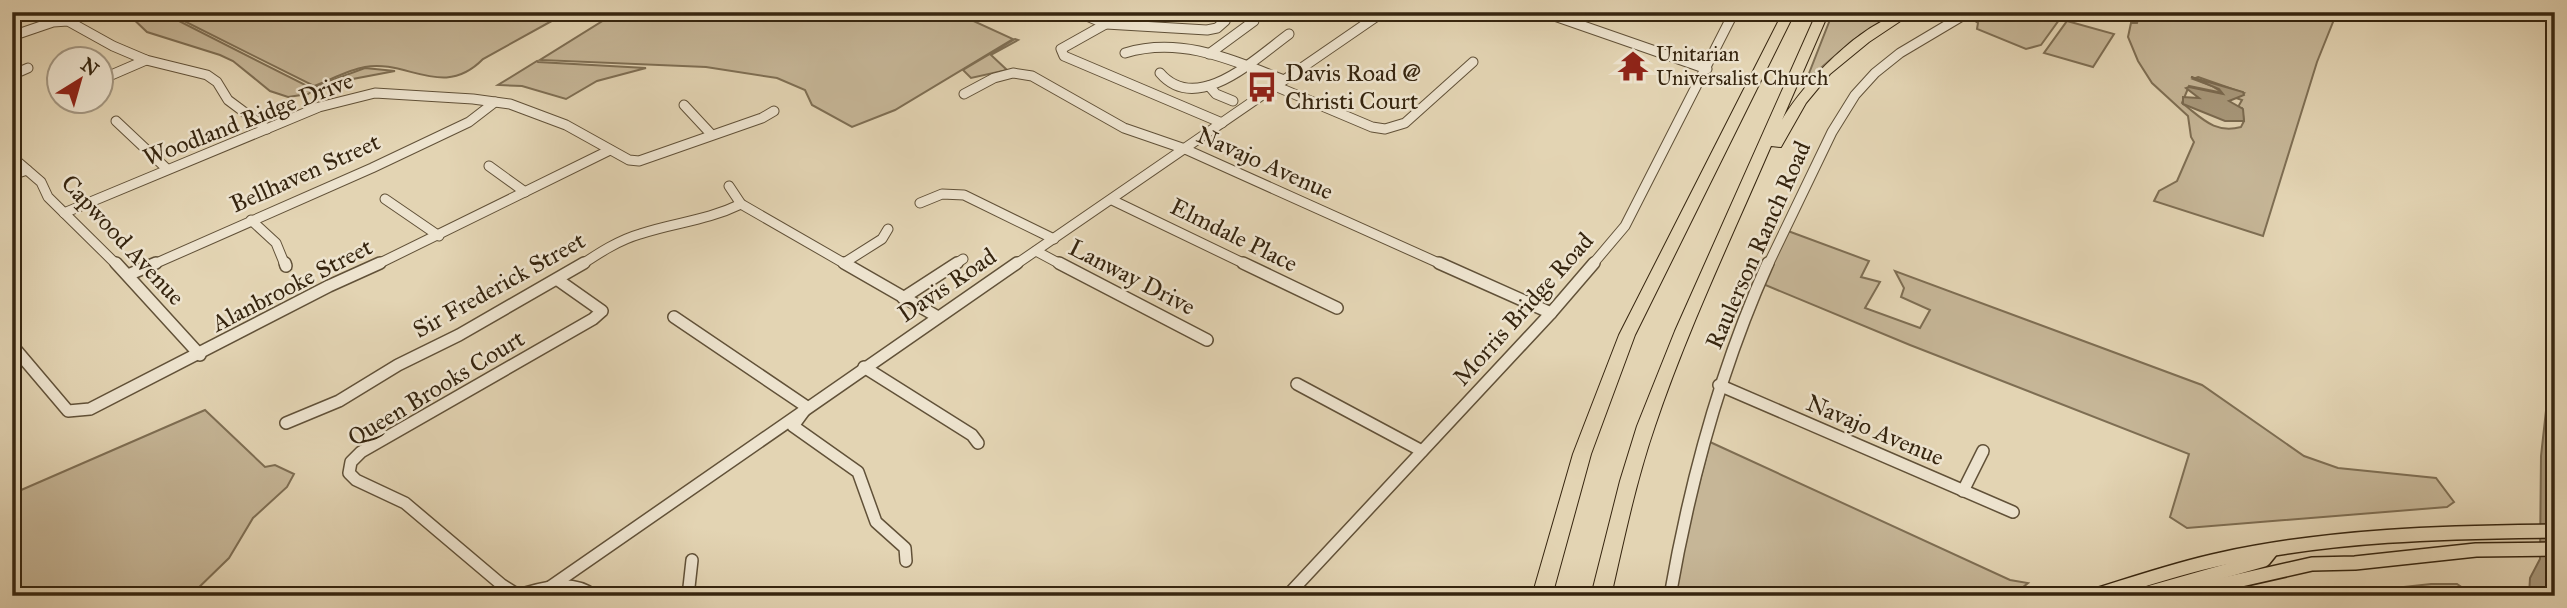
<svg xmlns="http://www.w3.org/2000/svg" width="2567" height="608" font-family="'IM FELL Great Primer',serif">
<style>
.green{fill:#c6b697;stroke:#7e6e53;stroke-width:2;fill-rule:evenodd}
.water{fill:#a8987b;stroke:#7a6a50;stroke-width:2}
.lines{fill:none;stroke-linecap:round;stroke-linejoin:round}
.shore{stroke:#6f5e45;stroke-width:2}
.minor-far1-casing{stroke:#615138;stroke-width:11}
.minor-casing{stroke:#615138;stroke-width:14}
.major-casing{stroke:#36250f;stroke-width:16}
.highway-casing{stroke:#36250f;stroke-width:2}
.minor-far1{stroke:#ede3ce;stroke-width:9}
.minor{stroke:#ede3ce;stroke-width:11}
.major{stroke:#e3d4b3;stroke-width:13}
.highway{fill:#e3d4b3;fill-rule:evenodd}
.labels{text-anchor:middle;stroke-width:5;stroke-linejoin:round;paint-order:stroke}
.far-poi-label{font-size:21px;fill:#36250f;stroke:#ede3ce;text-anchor:start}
.poi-label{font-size:24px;fill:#36250f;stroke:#ede3ce;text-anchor:start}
.street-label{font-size:24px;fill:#36250f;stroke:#ede3ce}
</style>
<rect width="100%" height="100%" fill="#e3d4b3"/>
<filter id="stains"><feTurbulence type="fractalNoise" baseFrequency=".00286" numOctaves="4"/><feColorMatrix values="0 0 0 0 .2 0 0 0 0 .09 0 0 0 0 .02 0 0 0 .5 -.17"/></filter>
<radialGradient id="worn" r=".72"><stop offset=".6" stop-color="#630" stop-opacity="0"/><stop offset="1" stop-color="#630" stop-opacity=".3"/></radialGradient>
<g class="green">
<path d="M126,12H170L173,18L311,88L365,68L395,71L321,85L308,94L288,97L270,91L233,61L220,55L147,32Z"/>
<path d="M174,12H568L483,59C443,100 407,59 365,67C348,70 330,80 314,86L176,17Z"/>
<path d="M617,12H954L1013,39L895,110L852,127L812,105L805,90L777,78L706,67L540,60Z"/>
<path d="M1833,12H1901L1853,40L1806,81Z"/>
<path d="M1974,12H2097L2081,21L2062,16L2041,45L2026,49L1977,29L1978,23L1968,16Z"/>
<path d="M2126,12H2337L2317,62L2263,236L2154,201L2159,191L2177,181L2194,142L2191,137L2188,116L2152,83L2138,61L2128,37L2131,23H2137L2139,16ZM2198,77L2244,93L2236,98L2242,100L2238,107L2242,108L2244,121L2241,127C2214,134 2202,118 2182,103L2189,86L2223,93L2212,86L2193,79Z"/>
<path d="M2067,21L2114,34L2093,67L2044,53Z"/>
<path d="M1015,39L1018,40L991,55L1007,70L971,78L963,70Z"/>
<path d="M537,61L538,62L646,68L597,81L566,99L522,86L498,85Z"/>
<path d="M1788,231L1869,261L1861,277L1880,282L1865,308L1920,328L1930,310L1901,297L1904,288L1895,271L2202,385L2304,456L2338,468L2436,478L2454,502L2447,507L2187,528L2170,517L2189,454L1910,345L1763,284Z"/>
<path d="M205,410L265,467L275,465L294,474L287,487L253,518L229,558L190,596H12V494Z"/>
<path d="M1710,442L2010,580L2028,583L2012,596H1675L1684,542Z"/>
<path d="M2431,584H2457L2470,593L2469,596H2322Z"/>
</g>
<g class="water">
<path d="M2191,77L2243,92L2244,95L2229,101L2243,109L2244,121H2225L2183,104V97L2199,98L2186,88L2189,87L2223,94L2219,89Z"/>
<path d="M2555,329V596H2529L2530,578L2540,559L2541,456Z"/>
</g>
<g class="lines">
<path class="shore" d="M2548,523V456L2555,394"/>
<g class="minor-far1-casing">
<g id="minor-far1">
<path d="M1077,12L1106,24L1207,30L1217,28L1225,21L1222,16L1213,12"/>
<path d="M1127,12L1061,49L1064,56L1222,123"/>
<path d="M1543,12L1707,69"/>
<path d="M12,36L53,22L68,21L113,46L146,60L207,75L217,82L228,100L267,129"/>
<path d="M1125,53C1181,36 1232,60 1284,80"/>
<path d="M1209,54L1254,21"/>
<path d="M1160,73C1197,116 1256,58 1289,34"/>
<path d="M12,75L28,68"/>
<path d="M102,79L146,60"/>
<path d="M1209,86L1216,94L1233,101"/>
<path d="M1275,86L1372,127L1385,129L1405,123L1473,62"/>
<path d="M964,94L994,78L1013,73L1032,76L1124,128L1185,149L1443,265"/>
<path d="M684,105L711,134"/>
<path d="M116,121L167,169"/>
<path d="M12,157L41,182L48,197L117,265"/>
<path d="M489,166L525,192"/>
<path d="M12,175L27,170"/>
<path d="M729,186L741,204L847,265"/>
<path d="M385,199L439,236"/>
<path d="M1112,200L1247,265"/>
<path d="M920,203L942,194L964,195L1054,239"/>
<path d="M64,213L319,107L375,93L473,99L510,104L566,125L629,160L639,161L762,118L774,111"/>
<path d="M251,220L276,243L285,265"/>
<path d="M1036,251L1062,265"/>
<path d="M844,263L882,239L888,229"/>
<path d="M152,265L372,168L469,122L495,102"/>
<path d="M376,265L610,150"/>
<path d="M581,265C599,253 619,240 640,234C676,222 706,221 741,204"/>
<path d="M954,265L963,259"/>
<path d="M1015,265L1383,12"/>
<path d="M1592,265L1625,226L1734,12"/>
<path d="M1768,265L1832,132L1855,95L1875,73L1900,53L1969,12"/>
</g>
</g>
<g class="minor-casing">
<g id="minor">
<path d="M116,263L200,355"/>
<path d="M285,263L286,266"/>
<path d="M844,263L938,317"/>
<path d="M1059,263L1207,340"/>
<path d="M1243,263L1337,308"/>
<path d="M1439,263L1551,313"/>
<path d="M128,275L156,263"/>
<path d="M558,280L602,311L593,319L361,452L351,462L349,473L356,480L405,503L502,585L518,595C545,588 570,578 595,596"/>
<path d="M903,298L957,263"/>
<path d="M674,317L807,407L793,426L858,472L876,522L905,548L906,561"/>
<path d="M12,345L68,411L90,409L329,286L380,263"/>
<path d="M864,367L972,435L978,443"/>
<path d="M1297,384L1422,451"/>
<path d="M1719,385L2013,512"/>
<path d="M286,423L339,401L398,365L459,335L584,263"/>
<path d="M1963,491L1983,451"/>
<path d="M537,596L1017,263"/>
<path d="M688,596L692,560"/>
<path d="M1287,596L1551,313L1594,263"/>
<path d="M1670,596C1690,481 1720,370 1768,263"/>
</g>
</g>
<g class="major-casing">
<g id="major">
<path d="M2093,596C2135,583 2178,568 2221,559C2331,535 2443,532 2555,531"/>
<path d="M2137,596L2264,560L2272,550"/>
<path d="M2171,596L2312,564L2355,563L2476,550L2555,549"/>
</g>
</g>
<g class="highway-casing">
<g id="highway">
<path d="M1783,12H1795L1635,335L1591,454L1552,596H1532L1573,454L1619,335Z"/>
<path d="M1817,12H1829L1782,120C1803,83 1870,12 1914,12L1869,42L1830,74L1806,103L1781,147L1771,146C1731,239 1687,331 1655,426C1636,481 1624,539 1611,596H1591L1620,481L1637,426L1675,331Z"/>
</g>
</g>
<use href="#minor-far1" class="minor-far1"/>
<use href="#minor" class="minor"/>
<use href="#major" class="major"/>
<use href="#highway" class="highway"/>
</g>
<defs>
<g id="temple-bare" transform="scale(2.415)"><path d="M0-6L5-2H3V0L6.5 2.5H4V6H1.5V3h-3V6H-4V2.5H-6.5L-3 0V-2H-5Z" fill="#8f2418" stroke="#ede3ce" stroke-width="2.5" paint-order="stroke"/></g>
<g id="bus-bare" transform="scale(2.415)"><path d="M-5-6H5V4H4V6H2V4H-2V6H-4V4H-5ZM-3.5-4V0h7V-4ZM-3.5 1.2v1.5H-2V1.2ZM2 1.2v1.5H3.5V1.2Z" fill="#8f2418" stroke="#ede3ce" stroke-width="2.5" paint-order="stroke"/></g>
</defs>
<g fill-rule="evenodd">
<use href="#temple-bare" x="1633" y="66"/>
<use href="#bus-bare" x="1262" y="87"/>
</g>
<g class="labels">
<g class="far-poi-label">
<text x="1656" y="61">Unitarian<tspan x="1656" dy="24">Universalist Church</tspan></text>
</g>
<g class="poi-label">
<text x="1285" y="81">Davis Road @<tspan x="1285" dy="28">Christi Court</tspan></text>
</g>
<g class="street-label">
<text transform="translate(248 119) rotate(-21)" y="8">Woodland Ridge Drive</text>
<text transform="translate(1265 163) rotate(24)" y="8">Navajo Avenue</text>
<text transform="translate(305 173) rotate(-24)" y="8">Bellhaven Street</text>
<text transform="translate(1234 235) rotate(26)" y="8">Elmdale Place</text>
<text transform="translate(123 240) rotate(47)" y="8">Capwood Avenue</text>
<text transform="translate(1758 245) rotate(-66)" y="8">Raulerson Ranch Road</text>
<text transform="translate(1132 277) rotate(27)" y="8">Lanway Drive</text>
<text transform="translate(292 285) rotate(-27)" y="8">Alanbrooke Street</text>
<text transform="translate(499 285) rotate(-29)" y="8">Sir Frederick Street</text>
<text transform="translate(947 285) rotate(-34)" y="8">Davis Road</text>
<text transform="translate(1523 309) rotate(-48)" y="8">Morris Bridge Road</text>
<text transform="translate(436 388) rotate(-31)" y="8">Queen Brooks Court</text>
<text transform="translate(1875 430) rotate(23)" y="8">Navajo Avenue</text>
</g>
</g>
<rect width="2567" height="608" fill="none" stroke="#e3d4b3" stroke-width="42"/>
<rect x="14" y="14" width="2539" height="580" fill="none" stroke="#36250f" stroke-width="3.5"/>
<rect x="21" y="21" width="2525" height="566" fill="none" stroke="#36250f" stroke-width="2"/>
<g transform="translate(80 80) rotate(37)"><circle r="33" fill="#ede3ce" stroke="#a49782" stroke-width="2"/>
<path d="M0-5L12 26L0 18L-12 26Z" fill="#8f2418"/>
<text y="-10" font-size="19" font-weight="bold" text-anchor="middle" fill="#36250f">N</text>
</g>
<rect width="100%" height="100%" filter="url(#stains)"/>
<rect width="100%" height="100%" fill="url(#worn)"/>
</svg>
